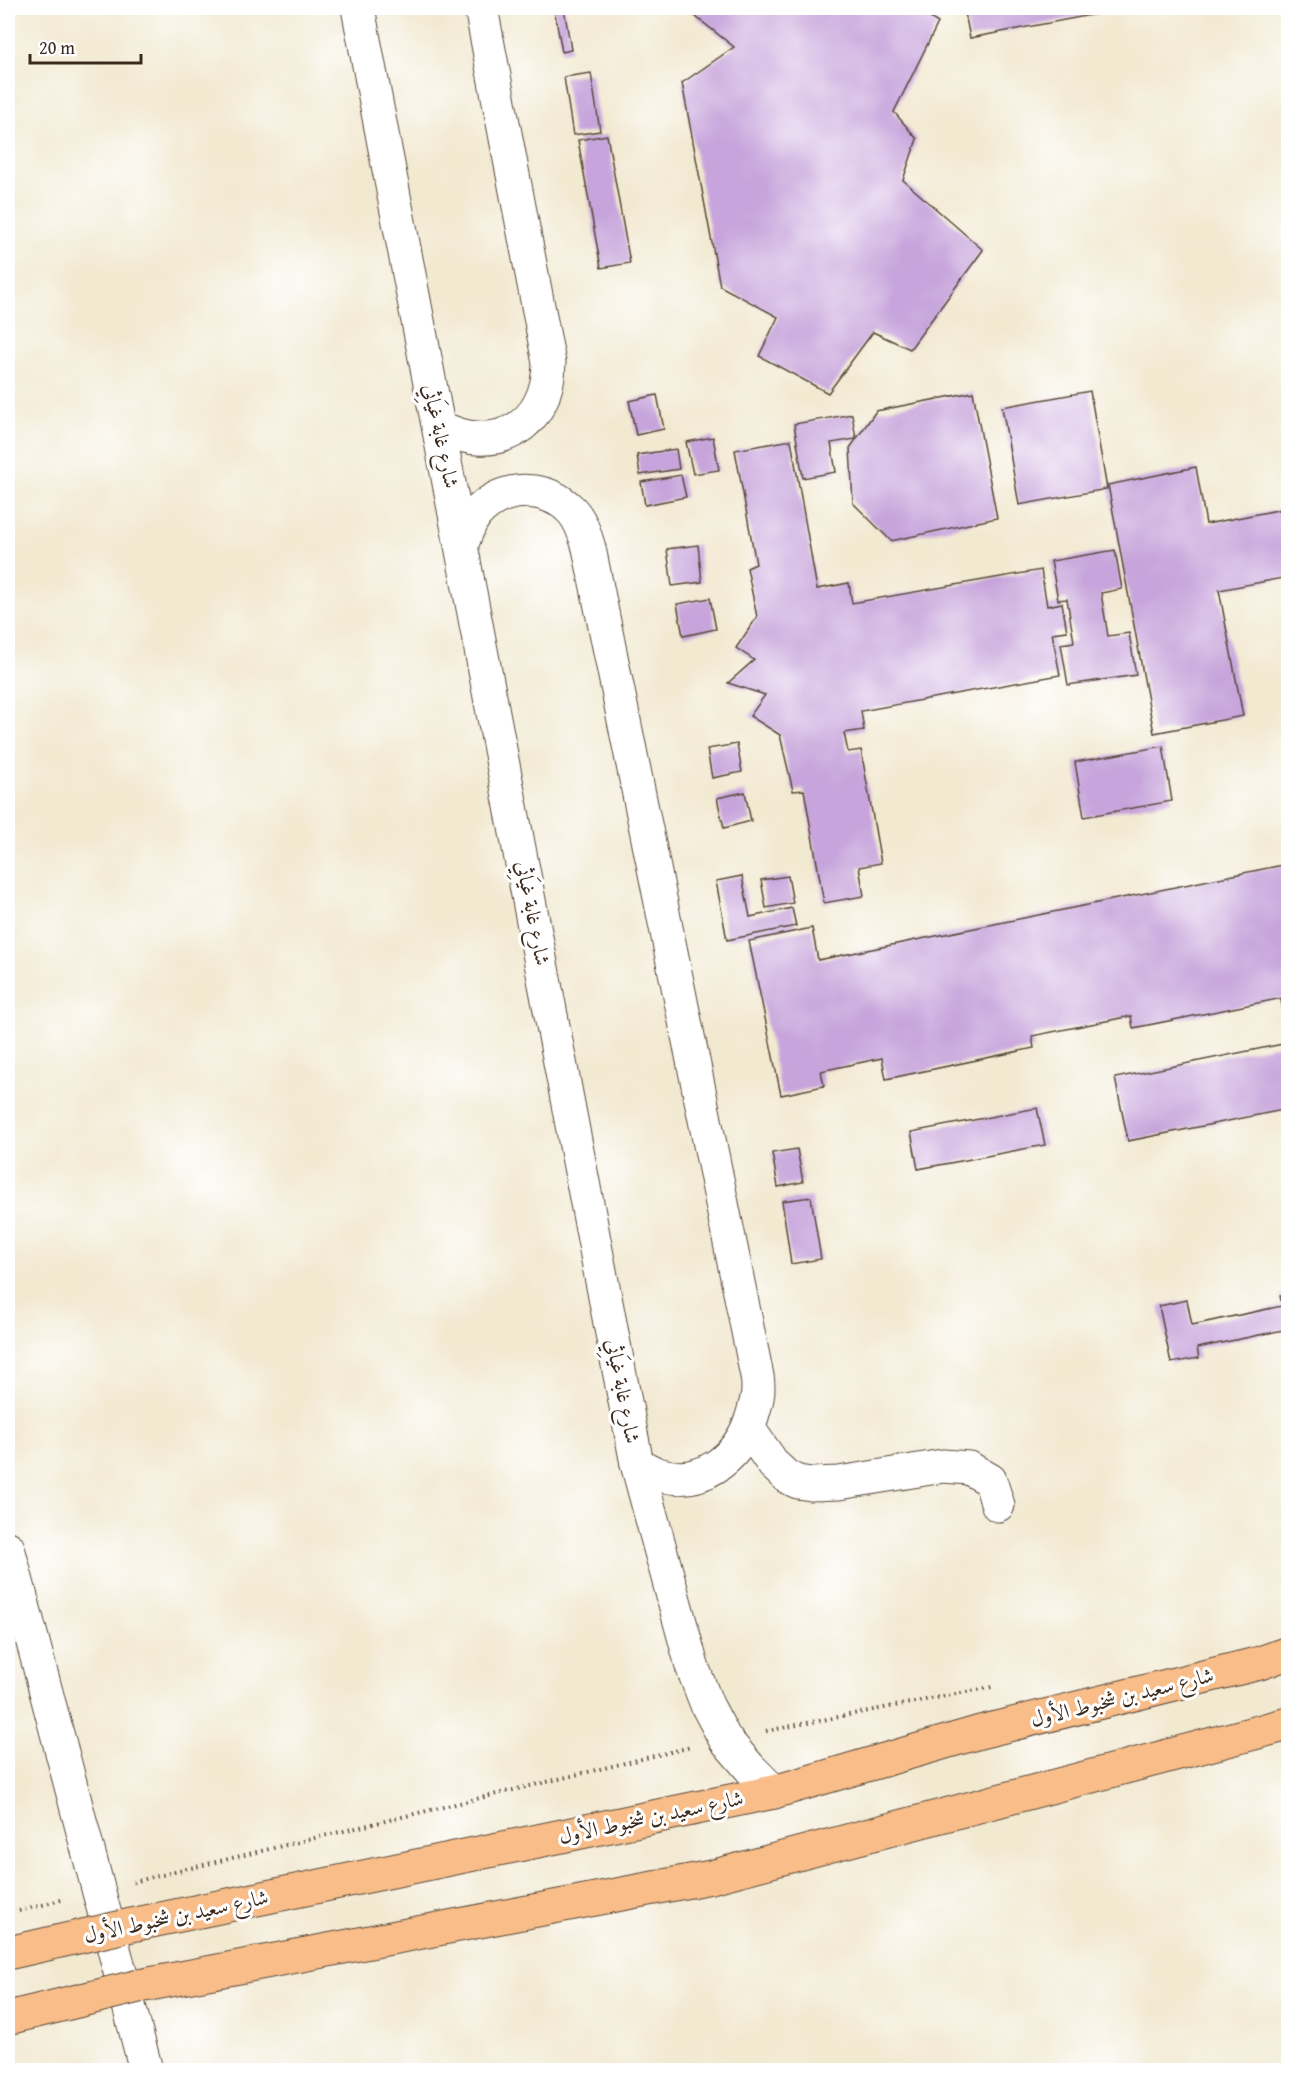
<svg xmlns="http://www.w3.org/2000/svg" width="1296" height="2078" font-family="'Gentium Book Plus',Amiri,serif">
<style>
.building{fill:#c7a4db}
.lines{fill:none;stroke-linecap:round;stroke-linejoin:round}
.minor-casing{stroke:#564739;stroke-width:35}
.major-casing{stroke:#564739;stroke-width:35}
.path{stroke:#564739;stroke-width:4;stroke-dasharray:1.5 4.5;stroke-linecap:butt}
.minor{stroke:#fff;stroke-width:33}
.major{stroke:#f8bd88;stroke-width:33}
.major-bridge-casing{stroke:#564739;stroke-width:35;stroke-linecap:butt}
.major-bridge{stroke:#f8bd88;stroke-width:33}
.labels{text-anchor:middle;stroke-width:6;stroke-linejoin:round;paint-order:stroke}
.street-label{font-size:21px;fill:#3b2a1e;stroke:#fff}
</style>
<rect width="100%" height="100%" fill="#fff"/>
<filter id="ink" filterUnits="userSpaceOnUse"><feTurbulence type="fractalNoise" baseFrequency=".0167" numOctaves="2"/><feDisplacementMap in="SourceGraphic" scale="12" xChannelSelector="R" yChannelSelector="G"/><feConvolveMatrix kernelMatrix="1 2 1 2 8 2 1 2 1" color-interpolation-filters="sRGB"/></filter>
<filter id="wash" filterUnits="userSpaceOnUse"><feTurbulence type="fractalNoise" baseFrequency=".008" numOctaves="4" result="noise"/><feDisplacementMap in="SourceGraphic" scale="24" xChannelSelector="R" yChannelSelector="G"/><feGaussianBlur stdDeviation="1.35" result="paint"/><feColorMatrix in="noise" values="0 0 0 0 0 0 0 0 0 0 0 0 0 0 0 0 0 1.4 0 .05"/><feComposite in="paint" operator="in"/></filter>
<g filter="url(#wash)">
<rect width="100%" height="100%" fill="#f2e9d1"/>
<g id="blocks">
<g class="building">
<path d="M554,8H564L571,50L562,52Z"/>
<path d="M701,8H915L938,23L894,112L917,139L903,180L983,250L910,349L873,332L828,393L759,356L778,317L720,286L682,83L734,47L695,16Z"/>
<path d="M964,8H1123V9L970,38Z"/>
<path d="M591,73L600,131L573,135L564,77Z"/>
<path d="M607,135L630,263L601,268L578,140Z"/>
<path d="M1090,391L1107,489L1019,505L1002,407Z"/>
<path d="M973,392L997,518L891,541L853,503L850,448L876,411Z"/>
<path d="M657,395L664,429L636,435L629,401Z"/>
<path d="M852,414L856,439L831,443L836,472L803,478L794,424Z"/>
<path d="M713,437L719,470L693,474L686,442Z"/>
<path d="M791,440L817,589L849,583L852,603L1041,570L1047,606L1062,603L1067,631L1052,633L1060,675L861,711L864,730L844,733L848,752L861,750L881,863L859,867L864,896L824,903L804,790L793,791L780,735L750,716L765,695L728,683L754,660L736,648L757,617L747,568L756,564L735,450Z"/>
<path d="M676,449L679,469L640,475L637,455Z"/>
<path d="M1196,467L1206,524L1288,508V577L1219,590L1243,716L1154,733L1108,485Z"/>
<path d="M681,475L686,497L645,505L641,482Z"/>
<path d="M698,545L702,582L672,586L667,549Z"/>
<path d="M1115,550L1122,589L1101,593L1108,636L1129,633L1136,675L1068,685L1061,644L1074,642L1067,599L1058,600L1051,561Z"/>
<path d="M710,598L716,629L683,636L677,604Z"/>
<path d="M737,744L742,772L712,778L707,749Z"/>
<path d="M1163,746L1172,801L1084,817L1075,762Z"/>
<path d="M745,792L751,821L724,828L717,798Z"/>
<path d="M1288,864V997L1133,1028L1131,1016L1032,1036L1034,1048L886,1079L882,1058L821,1071L824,1086L781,1095L749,941L812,928L818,960Z"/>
<path d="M742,876L750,917L792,908L796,926L727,940L716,881Z"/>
<path d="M788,876L793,903L766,908L761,880Z"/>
<path d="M1288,999V1032H1287L1281,1000Z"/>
<path d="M1288,1043V1109L1128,1141L1115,1078Z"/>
<path d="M1037,1108L1045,1145L918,1169L911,1132Z"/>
<path d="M797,1149L803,1182L778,1187L772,1153Z"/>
<path d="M811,1197L821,1259L791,1264L782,1201Z"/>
<path d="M1288,1293V1329L1197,1348L1199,1358L1171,1363L1159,1306L1187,1300L1192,1325L1282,1306L1280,1295Z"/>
</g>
</g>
</g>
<g filter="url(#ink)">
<use href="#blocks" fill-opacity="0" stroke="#564739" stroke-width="1.5"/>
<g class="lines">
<g class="minor-casing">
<g id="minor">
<path d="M358,8L637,1464L692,1666L707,1705L725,1739L750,1768L774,1792"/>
<path d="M440,427C495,456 548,427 549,363L481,8"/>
<path d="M462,544C467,531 471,517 482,508C508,485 547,486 571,510C581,520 585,535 589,548L757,1376C760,1394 756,1403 751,1420C737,1459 700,1488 658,1474C651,1472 644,1467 637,1464"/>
<path d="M748,1428L774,1465L787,1477L798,1482L811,1484L839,1483L943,1466L969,1468L990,1480L998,1505"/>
<path d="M8,1548L146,2070"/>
</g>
</g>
<g class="major-casing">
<g id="major">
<path d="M122,1927L774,1792L980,1732L1260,1663L1288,1653"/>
<path d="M139,1986L711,1877L1288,1724"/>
</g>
</g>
<g class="path">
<path d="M766,1731L992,1687"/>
<path d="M133,1882L691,1747"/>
<path d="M19,1911L65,1899"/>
</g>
<use href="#minor" class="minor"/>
<use href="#major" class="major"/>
<g class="major-bridge-casing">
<g id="major-bridge">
<path d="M8,1953L122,1927"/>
<path d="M8,2018L139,1986"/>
</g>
</g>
<use href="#major-bridge" class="major-bridge"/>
</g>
</g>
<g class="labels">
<g class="street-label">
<text transform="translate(441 436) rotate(78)" y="7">شارع غابة غيَاثِي</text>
<text transform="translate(533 913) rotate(79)" y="7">شارع غابة غيَاثِي</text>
<text transform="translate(623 1391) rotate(79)" y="7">شارع غابة غيَاثِي</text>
<text transform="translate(1122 1697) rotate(-14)" y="7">شارع سعيد بن شخبوط الأول</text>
<text transform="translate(651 1817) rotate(-12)" y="7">شارع سعيد بن شخبوط الأول</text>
<text transform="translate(176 1916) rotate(-12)" y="7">شارع سعيد بن شخبوط الأول</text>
</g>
</g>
<rect width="1296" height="2078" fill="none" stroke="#fff" stroke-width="30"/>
<path d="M30 54v9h111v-9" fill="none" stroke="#3b2a1e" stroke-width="3"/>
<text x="39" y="54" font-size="18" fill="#3b2a1e" stroke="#ffffff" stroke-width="4.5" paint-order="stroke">20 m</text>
</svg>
